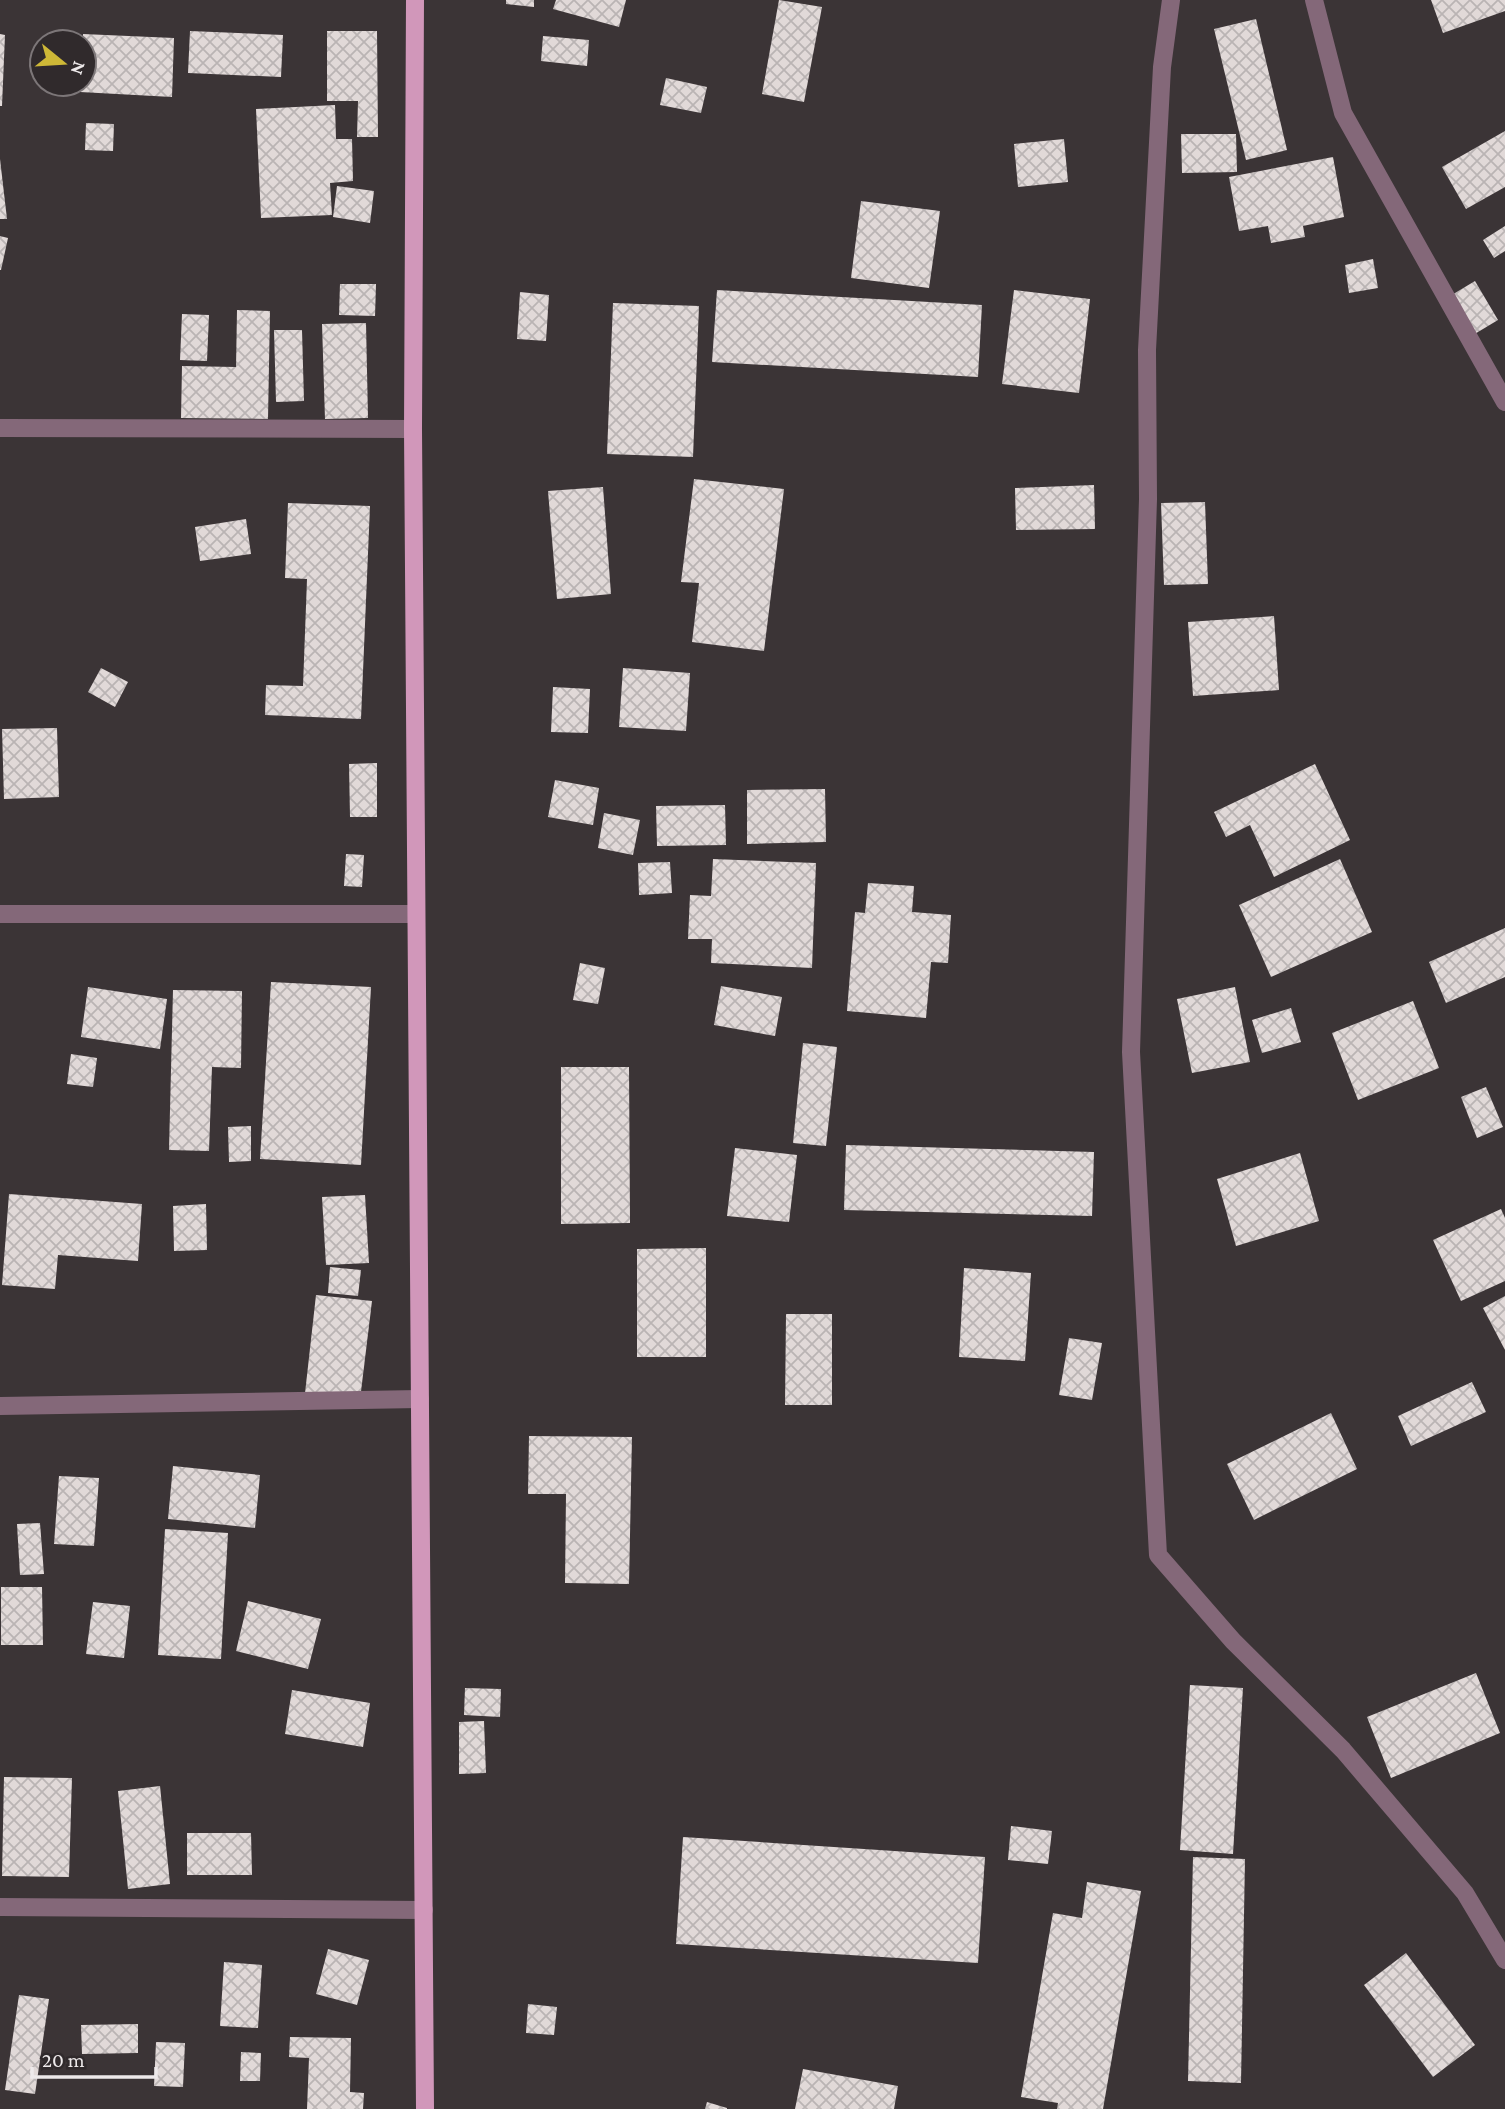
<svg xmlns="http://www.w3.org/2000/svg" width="1505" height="2109" font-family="'Crimson Pro',serif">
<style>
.building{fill:url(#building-cross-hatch)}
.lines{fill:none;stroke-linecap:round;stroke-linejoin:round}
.minor{stroke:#846879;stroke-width:18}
.major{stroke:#d197ba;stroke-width:18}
</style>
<defs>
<pattern id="building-cross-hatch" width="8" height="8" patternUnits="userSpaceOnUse" patternTransform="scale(1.75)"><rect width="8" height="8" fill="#e1d9d8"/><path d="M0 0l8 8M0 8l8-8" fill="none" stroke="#bab4b4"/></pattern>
</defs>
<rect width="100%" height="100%" fill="#3b3436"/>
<g class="building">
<path d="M506,0H534V7L506,4Z"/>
<path d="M556,0H626L619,27L553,9Z"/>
<path d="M779,0L822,7L804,102L762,94Z"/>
<path d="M1431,0H1505V11L1443,33Z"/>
<path d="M1256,19L1287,150L1246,160L1214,29Z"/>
<path d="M190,31L283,35L281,77L188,73Z"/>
<path d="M327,31H377L378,137H357L358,101H327Z"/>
<path d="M0,34L5,35L2,106H0Z"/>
<path d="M83,34L174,38L172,97L80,92L81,84H84Z"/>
<path d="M543,36L589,40L587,66L541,61Z"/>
<path d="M666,78L707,87L701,113L660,105Z"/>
<path d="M335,105L336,139H352L353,181L330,183L332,215L261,218L256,109Z"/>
<path d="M86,123L114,124L113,151L85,150Z"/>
<path d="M1505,131V187L1466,209L1442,167Z"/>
<path d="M1181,134H1236L1237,172L1182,173Z"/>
<path d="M1064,139L1068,182L1018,187L1014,144Z"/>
<path d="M1333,157L1344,217L1303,226L1305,237L1271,243L1268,226L1239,231L1229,177Z"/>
<path d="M0,159L7,219H0Z"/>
<path d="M337,186L374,191L370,223L333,217Z"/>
<path d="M861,201L940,211L929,288L851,278Z"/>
<path d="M1505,226V251L1494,258L1483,240Z"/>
<path d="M0,236L8,238L1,270H0Z"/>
<path d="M1373,259L1378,288L1349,293L1345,265Z"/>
<path d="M1475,281L1498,320L1473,335L1450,296Z"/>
<path d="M340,284H376L375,316L339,315Z"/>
<path d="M717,290L982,305L978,377L712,362Z"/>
<path d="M1014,290L1090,299L1079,393L1002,384Z"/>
<path d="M520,292L549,295L546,341L517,339Z"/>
<path d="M613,303L699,306L693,457L607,454Z"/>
<path d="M237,310L270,311L268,419L181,418L182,366L236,367Z"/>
<path d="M182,314L209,315L207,361L180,360Z"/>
<path d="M366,323L368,418L325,419L322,324Z"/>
<path d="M274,330H302L304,401L276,402Z"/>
<path d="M694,479L784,489L764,651L692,642L699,583L681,582Z"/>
<path d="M1094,485L1095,529L1016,530L1015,488Z"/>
<path d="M603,487L611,594L557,599L548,491Z"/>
<path d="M1205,502L1208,584L1164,585L1161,503Z"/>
<path d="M288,503L370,506L361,719L265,715L266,685L303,686L307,579L285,578Z"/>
<path d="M246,519L251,554L200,561L195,527Z"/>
<path d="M1274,616L1279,690L1193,696L1188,622Z"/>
<path d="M101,668L128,682L115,707L88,692Z"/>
<path d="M623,668L690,673L686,731L619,727Z"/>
<path d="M553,687L590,689L588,733L551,732Z"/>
<path d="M57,728L59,797L4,799L2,729Z"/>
<path d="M377,763V817H350L349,764Z"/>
<path d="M1315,764L1350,840L1274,877L1250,825L1226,837L1214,812Z"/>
<path d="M555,780L599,788L593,825L548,817Z"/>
<path d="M825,789L826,842L747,844V790Z"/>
<path d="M725,805L726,845L657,846L656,806Z"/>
<path d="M604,813L640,820L633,855L598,848Z"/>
<path d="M346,854L364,855L362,887L344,886Z"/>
<path d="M713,859L816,863L812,968L711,963L712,939H688L690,895L711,896Z"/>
<path d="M1340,859L1372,932L1271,977L1239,905Z"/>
<path d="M670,862L672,893L639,895L638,863Z"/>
<path d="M868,883L914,886L912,912L951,915L948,963L931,962L926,1018L847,1011L855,912L865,913Z"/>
<path d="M1505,928V977L1446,1003L1429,962Z"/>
<path d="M580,963L605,968L598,1004L573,1000Z"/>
<path d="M271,982L371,987L361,1165L260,1159Z"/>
<path d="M721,986L782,997L775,1036L714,1025Z"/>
<path d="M88,987L167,999L160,1049L81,1037Z"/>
<path d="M1235,987L1250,1062L1192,1073L1177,999Z"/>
<path d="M173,990L242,991L241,1068L212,1067L209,1151L169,1150Z"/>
<path d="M1413,1001L1439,1068L1358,1100L1332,1033Z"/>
<path d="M1291,1008L1301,1042L1262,1053L1252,1020Z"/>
<path d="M803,1043L837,1047L826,1146L793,1143Z"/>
<path d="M71,1054L97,1058L93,1087L67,1084Z"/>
<path d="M561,1067H629L630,1223L561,1224Z"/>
<path d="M1486,1087L1503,1127L1477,1138L1461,1097Z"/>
<path d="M251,1126V1161L229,1162L228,1127Z"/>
<path d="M846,1145L1094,1152L1092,1216L844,1210Z"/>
<path d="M735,1148L797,1155L789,1222L727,1216Z"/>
<path d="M1300,1153L1319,1221L1236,1246L1217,1179Z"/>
<path d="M9,1194L142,1204L138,1261L58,1255L55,1289L2,1285Z"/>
<path d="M365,1195L369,1263L326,1265L322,1197Z"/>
<path d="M206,1204L207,1250L174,1251L173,1206Z"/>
<path d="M1501,1209L1505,1218V1281L1461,1301L1433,1240Z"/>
<path d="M706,1248V1357H637V1249Z"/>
<path d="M330,1267L361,1270L358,1296L328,1293Z"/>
<path d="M964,1268L1031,1273L1025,1361L959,1357Z"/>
<path d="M316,1295L372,1301L359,1408L304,1402Z"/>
<path d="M1505,1296V1350L1483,1308Z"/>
<path d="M786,1314H832V1405H785Z"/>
<path d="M1069,1338L1102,1343L1092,1400L1059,1395Z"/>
<path d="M1472,1382L1486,1412L1411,1446L1398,1416Z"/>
<path d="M1331,1413L1357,1469L1254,1520L1227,1464Z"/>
<path d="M529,1436L632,1437L629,1584L565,1583L566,1494H528Z"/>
<path d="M173,1466L260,1475L255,1528L168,1519Z"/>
<path d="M59,1476L99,1478L94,1546L54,1544Z"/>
<path d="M40,1523L44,1574L20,1575L17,1524Z"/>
<path d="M165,1529L228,1533L221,1659L158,1655Z"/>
<path d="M1,1587H42L43,1645H1Z"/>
<path d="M248,1601L321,1619L308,1669L236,1651Z"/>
<path d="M93,1602L130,1606L124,1658L86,1654Z"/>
<path d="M1476,1673L1500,1733L1391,1778L1367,1717Z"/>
<path d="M1190,1685L1243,1688L1233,1854L1180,1850Z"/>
<path d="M465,1688L501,1689L500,1717L464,1715Z"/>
<path d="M292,1690L370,1703L363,1747L285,1734Z"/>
<path d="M484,1721L486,1773L459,1774V1722Z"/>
<path d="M4,1777L72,1778L69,1877L2,1876Z"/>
<path d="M160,1786L170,1884L128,1889L118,1791Z"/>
<path d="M1011,1826L1052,1831L1048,1864L1008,1860Z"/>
<path d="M187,1833H251L252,1875H187Z"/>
<path d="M683,1837L985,1857L978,1963L676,1944Z"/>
<path d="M1193,1857L1245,1859L1241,2083L1188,2081Z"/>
<path d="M1087,1882L1141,1891L1103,2109H1057L1058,2103L1021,2097L1053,1913L1082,1918Z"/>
<path d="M328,1949L369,1960L357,2005L316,1994Z"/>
<path d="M1406,1953L1475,2045L1433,2077L1364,1985Z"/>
<path d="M224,1962L262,1965L258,2028L220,2026Z"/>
<path d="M19,1995L49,1999L35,2094L5,2090Z"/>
<path d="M528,2004L557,2007L554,2035L526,2033Z"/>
<path d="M138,2024V2053L82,2054L81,2025Z"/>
<path d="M290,2037L351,2038L350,2092L364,2093L363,2109H307L309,2058L289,2057Z"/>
<path d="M156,2042L185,2043L183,2087L154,2086Z"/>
<path d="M241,2052L261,2053L260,2081H240Z"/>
<path d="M803,2069L898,2086L894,2109H795Z"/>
<path d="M707,2102L727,2108V2109H705Z"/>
</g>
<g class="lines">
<g class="minor">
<path d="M1171,0L1162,67L1147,350L1148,499L1131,1052L1158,1555L1233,1641L1343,1750L1465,1893L1505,1960"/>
<path d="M1314,0L1343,113L1505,402"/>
<path d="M0,428L413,429"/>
<path d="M0,914H416"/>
<path d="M0,1406L420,1399"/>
<path d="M0,1907L424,1910"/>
</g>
<path class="major" d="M415,0L413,429L425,2109"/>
</g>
<g transform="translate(63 63) rotate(108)"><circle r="33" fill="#302a2c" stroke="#7c7678" stroke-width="2"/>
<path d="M0-5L12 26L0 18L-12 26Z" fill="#ceb837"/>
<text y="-10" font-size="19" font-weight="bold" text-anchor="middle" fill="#ede9ea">N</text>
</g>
<path d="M32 2067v10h124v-10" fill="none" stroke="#ede9ea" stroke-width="3.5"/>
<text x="42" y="2067" font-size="21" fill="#ede9ea" stroke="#302a2c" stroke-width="5" paint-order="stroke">20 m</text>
</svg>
